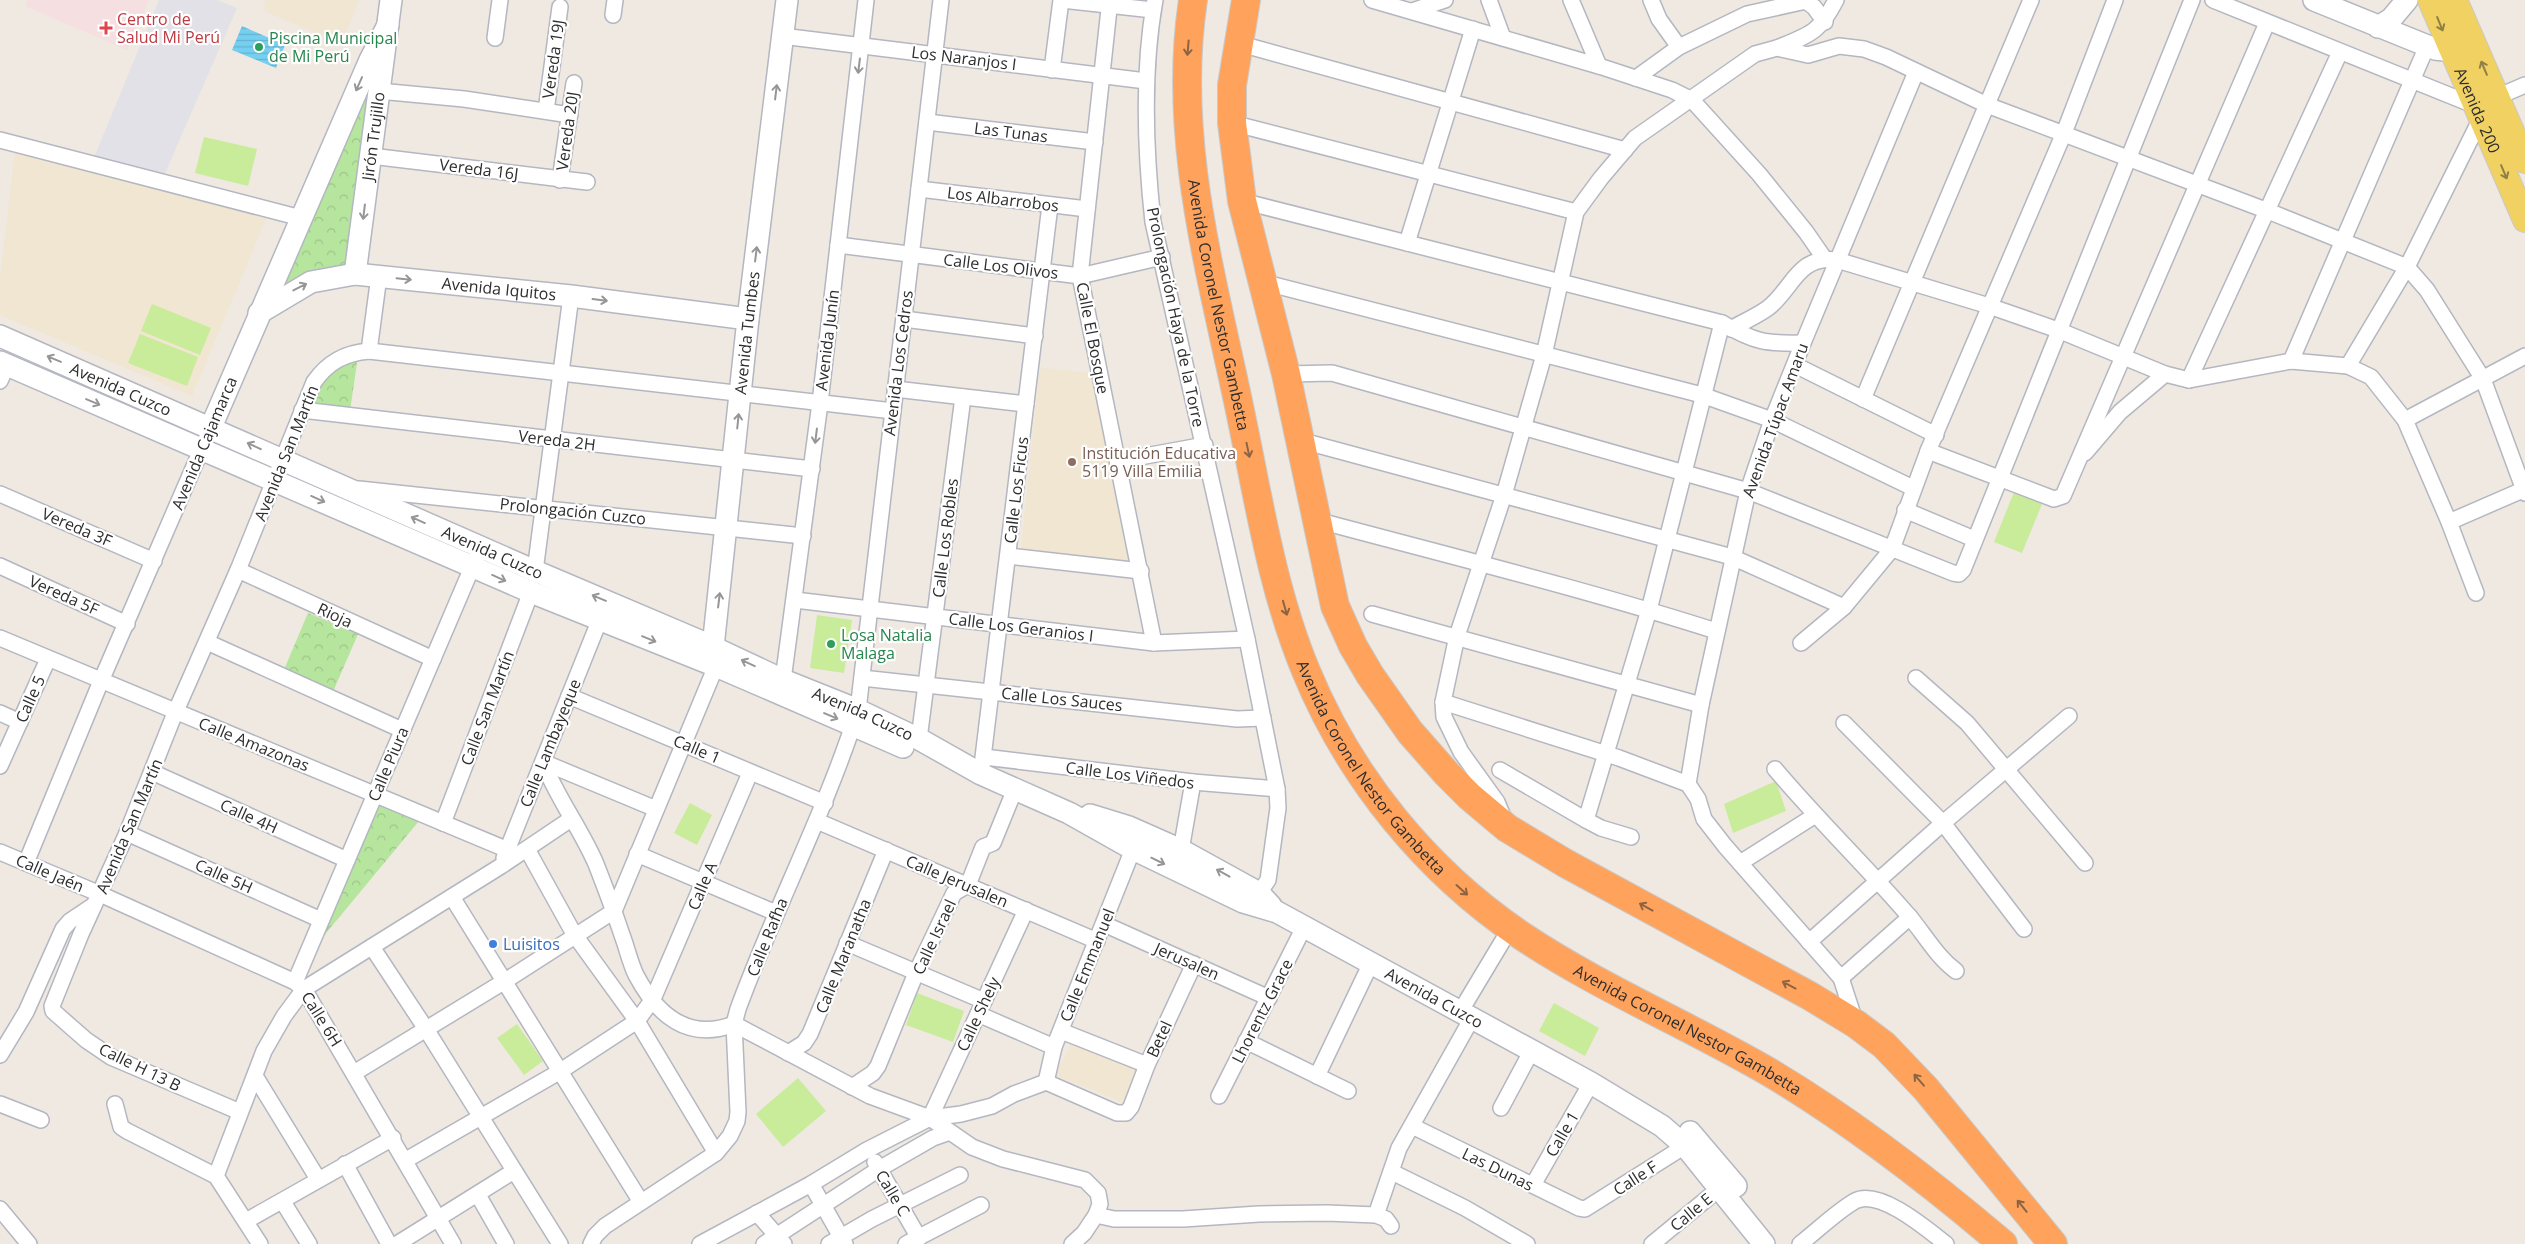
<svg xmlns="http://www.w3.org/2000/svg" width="2525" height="1244" font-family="'Open Sans',sans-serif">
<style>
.industrial{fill:#e3e1e8}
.education{fill:#f0e6d1}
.medical{fill:#f5dfe0}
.park{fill:url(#park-crowns)}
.pitch{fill:#c9ec9a}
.water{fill:url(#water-rules)}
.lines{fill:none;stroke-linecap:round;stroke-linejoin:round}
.street-casing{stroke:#b4b7c1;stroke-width:18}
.secondary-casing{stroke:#b4b7c1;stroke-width:24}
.primary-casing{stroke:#c9c9c9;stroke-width:26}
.highway-casing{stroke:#c9c9c9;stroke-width:30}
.street{stroke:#fff;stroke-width:15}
.secondary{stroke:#fff;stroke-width:21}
.primary{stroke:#f2d163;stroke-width:24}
.highway{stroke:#ffa35c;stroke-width:28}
.oneway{stroke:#908048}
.oneway2{stroke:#8c6343}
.oneway3{stroke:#969696}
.health-dot{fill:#e0444e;stroke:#fff;stroke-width:2}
.leisure-dot{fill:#2e9e5b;stroke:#fff;stroke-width:2}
.education-dot{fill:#8d6e63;stroke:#fff;stroke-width:2}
.shop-dot{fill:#3f7fe0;stroke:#fff;stroke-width:2}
.labels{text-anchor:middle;stroke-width:4.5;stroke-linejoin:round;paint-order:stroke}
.health-label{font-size:16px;fill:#be3a42;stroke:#fff;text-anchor:start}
.leisure-label{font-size:16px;fill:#27864d;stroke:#fff;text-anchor:start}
.street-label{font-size:16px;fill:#2e2e2e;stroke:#fff}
.education-label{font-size:16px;fill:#785e54;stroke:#fff;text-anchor:start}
.shop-label{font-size:16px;fill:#366cbe;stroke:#fff;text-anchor:start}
</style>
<defs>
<pattern id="park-crowns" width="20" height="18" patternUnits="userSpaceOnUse" patternTransform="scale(1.25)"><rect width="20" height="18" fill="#b6e59e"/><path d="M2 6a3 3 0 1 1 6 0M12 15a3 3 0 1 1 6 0" fill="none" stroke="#9dc588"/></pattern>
<pattern id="water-rules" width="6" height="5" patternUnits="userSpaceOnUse" patternTransform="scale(1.25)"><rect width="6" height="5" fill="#75cff0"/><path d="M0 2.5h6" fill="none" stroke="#66b2ce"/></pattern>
</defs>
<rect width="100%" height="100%" fill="#efe9e1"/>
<path class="industrial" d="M159,0H217L237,8L163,178L93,160Z"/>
<g class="education">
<path d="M265,0H359L342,44L264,11Z"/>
<path d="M15,151L268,214L192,396L0,315V278Z"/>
<path d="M1042,368L1094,373L1135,564L1021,551L1039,372Z"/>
<path d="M1072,1043L1137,1070L1126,1098L1122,1102L1055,1075Z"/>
</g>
<path class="medical" d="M28,0H149L127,50L25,6Z"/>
<g class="park">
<path d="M374,65L355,265L285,290L281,285Z"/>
<path d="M358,356L350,411L309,407L324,372Z"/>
<path d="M308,613L358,634L332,694L283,672Z"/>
<path d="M380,802L419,821L322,938Z"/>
</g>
<g class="pitch">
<path d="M204,137L257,149L248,186L195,173Z"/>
<path d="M152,304L211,328L200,355L141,331Z"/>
<path d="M140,334L198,357L187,386L128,363Z"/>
<path d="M2014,492L2042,504L2022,553L1994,542Z"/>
<path d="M817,615L852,620L844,673L810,668Z"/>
<path d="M1776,781L1786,811L1733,833L1724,804Z"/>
<path d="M690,803L712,815L697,845L674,833Z"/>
<path d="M917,993L964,1011L953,1042L906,1025Z"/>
<path d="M1554,1003L1599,1028L1585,1056L1539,1031Z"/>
<path d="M517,1024L543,1061L524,1075L497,1038Z"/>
<path d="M798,1078L826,1111L783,1147L756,1114Z"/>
</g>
<path class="water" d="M242,26L285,45L276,68L232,50Z"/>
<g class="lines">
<g class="street-casing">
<g id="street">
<path d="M1062,0L1153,10"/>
<path d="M1110,0L1080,276L1154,643"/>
<path d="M1155,0C1142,72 1145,149 1153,222L1247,639L1277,789L1278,808L1268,880L1259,893"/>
<path d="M1372,0L1599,66L1672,90L1692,100L1759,174L1806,232L1824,258"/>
<path d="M1489,0L1503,38"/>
<path d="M1571,0L1599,66"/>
<path d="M1651,0L1659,19L1679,47"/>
<path d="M1804,0L1814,7L1825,22"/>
<path d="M2213,0L2476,106"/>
<path d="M1412,11L1445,0"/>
<path d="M613,15L615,0"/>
<path d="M782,36L1146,81"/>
<path d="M495,38L500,0"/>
<path d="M1237,43L1625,150"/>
<path d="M1777,48C1811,34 1819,33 1836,0"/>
<path d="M1052,70L1061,0"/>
<path d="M1636,78L1679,47L1747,14L1806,1"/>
<path d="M379,91L464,99L570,115"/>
<path d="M2497,97L2525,85"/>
<path d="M546,111L560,7"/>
<path d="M927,122L1095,142"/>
<path d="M1232,123L1576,212"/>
<path d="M0,140L301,218"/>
<path d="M371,156L587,182"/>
<path d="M560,180L574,83"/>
<path d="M919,189L1087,209"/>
<path d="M1242,201L1722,323C1754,342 1766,344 1803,343"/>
<path d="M1407,243L1473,29"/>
<path d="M838,245L1080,276L1162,257"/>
<path d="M1262,282L1702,395L1772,420L1913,488"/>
<path d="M904,319L1035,336"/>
<path d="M1731,329C1743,322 1757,316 1768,308C1793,289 1797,255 1837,260L1989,306L2058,330L2165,374L2189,380L2291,361L2348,366L2371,377L2405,420L2449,522L2476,593"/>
<path d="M369,351L379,276"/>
<path d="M2291,361L2427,46"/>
<path d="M1795,365L1936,435"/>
<path d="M2348,366L2407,267L2481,118"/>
<path d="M1286,374L1332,373L1748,491L1953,573L1959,574L1963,570L2192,0"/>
<path d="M2189,380L2340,52"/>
<path d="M0,381L7,365"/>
<path d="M895,389L1026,404"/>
<path d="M1863,399L2031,0"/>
<path d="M302,410L812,469"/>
<path d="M2405,420L2525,356"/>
<path d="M1299,440L1732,557L1844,607"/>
<path d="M1928,451L2054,499L2063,496L2267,23"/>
<path d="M2085,453L2120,412L2165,374"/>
<path d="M1118,461L1205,445"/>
<path d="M359,489L803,536"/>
<path d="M0,494L154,561"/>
<path d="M1905,510L1974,539"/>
<path d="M1316,520C1450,556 1584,589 1716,631"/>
<path d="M2449,522L2525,489"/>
<path d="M1008,556L1141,571"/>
<path d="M0,566L127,624"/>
<path d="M238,570L433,659"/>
<path d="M535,571L571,296"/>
<path d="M795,600L1154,643L1247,639"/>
<path d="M1372,614L1701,705"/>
<path d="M0,638L508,850"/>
<path d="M207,642L402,730"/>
<path d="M1801,643L1844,607L1892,549L1928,451L2064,133L2115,0"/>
<path d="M862,678L1237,719L1263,718"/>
<path d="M1916,678L1967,723L2085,863"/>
<path d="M783,680L820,403L866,0"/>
<path d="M569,696L825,803"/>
<path d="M1443,702L1619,758L1688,784L1698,799L1704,819L1725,846L1841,978L1856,1024"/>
<path d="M0,713L20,722"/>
<path d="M1844,723L1943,823L2024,929"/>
<path d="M919,739L963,397"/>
<path d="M984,757L1193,782L1277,789"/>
<path d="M543,762C557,798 581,829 596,864C605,887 614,911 622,935C627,948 630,963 636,975C657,1015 688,1042 734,1024L870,1096L930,1118L972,1147L1003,1159L1085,1180L1098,1193L1100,1204L1096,1215L1084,1233L1072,1244"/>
<path d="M543,762L656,809"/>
<path d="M0,766L48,659"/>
<path d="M1775,769C1818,820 1866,866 1909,916C1925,935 1936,956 1956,971"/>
<path d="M1500,770L1586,820L1601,828L1631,837"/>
<path d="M152,772L347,860"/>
<path d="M981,774L1050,205"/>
<path d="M1688,784L1701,705L1748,491L1772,420L1803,343L1916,72"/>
<path d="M1504,819L1497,802L1461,752L1444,717L1443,702L1457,636L1504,495L1544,355L1576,212L1601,178L1635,138L1755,54L1777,48L1808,55L1839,46L1864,49L1886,57L1987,105L2268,211L2407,267L2427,290L2483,379L2525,493"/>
<path d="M1586,820L1649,610L1722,323"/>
<path d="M817,821L1097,941"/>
<path d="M443,823L531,592"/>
<path d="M127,833L321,920"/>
<path d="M527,849L574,934L637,1021L716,1153"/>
<path d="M1181,850L1193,782"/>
<path d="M0,852L100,894L295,982L304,989L453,1244"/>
<path d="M637,854L776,913"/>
<path d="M504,858L600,619"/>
<path d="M26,863L101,681L205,441"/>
<path d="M1740,863L1814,816"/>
<path d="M452,897L641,1202"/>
<path d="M1104,924L1269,998"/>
<path d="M1809,942L1943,823L2069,716"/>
<path d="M847,943L984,1001"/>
<path d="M372,947L426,1029L560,1244"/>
<path d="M1841,978L1910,917"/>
<path d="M295,982L476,558"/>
<path d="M1460,1012L1511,927"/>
<path d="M978,1014L1054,1047"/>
<path d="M1061,1031L1147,1065"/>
<path d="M1246,1041L1348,1091"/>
<path d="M788,1053L804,1043L810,1034L886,850"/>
<path d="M0,1055L26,1012L63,929L70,921L94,905"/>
<path d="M354,1073L505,981L614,911L716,666"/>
<path d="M255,1076L318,1179"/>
<path d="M1317,1076L1371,963"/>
<path d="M1046,1082L1117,1113H1126L1131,1107L1147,1065L1194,964"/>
<path d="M1046,1082L1054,1047L1133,849"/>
<path d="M852,1087L873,1073L878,1066L916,973L954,893L968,885L983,847L993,843L1015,789"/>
<path d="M1219,1096L1304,927"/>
<path d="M0,1104L41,1120"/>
<path d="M115,1104L121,1127L127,1131L216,1176L260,1244"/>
<path d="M1501,1108L1532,1050"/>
<path d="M240,1112L111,1057L86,1040L53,1011L52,1006L81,934L127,833L175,713L238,570L314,382C328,362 345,353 369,351L893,411"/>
<path d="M930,1118L1026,910"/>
<path d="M1412,1126L1579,1208L1585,1209L1685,1146"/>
<path d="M406,1160L559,1072L637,1021L653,999L750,773"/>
<path d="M875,1162L919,1238"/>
<path d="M345,1164L389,1244"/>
<path d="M1392,1172L1465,1208L1527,1244"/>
<path d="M216,1176L264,1051L284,1016L304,989L501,866L571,819"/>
<path d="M811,1184L845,1244"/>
<path d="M1533,1185L1591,1083"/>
<path d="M478,1195L506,1244"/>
<path d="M283,1202L309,1244"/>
<path d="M0,1209L29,1244"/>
<path d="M757,1213L784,1244"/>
<path d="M1096,1215L1114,1219H1183L1259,1214L1327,1213L1376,1215L1386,1219L1391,1226"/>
<path d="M1376,1215L1399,1148L1472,1018"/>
<path d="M246,1221L393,1138"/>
<path d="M397,1244L514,1171"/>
<path d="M591,1244L595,1236L605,1226L716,1153L730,1136L737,1121L738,1112L734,1024L738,1009C775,908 825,813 858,710L941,0"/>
<path d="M700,1244L811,1184L867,1150L930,1118L961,1114L992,1106L1014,1094L1046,1082"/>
<path d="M764,1244L879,1169L933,1138L950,1132"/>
<path d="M829,1244L872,1219L960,1175"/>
<path d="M906,1244L981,1205"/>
<path d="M1652,1244L1726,1183"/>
<path d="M1800,1244C1818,1230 1836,1212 1855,1201C1879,1188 1927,1229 1946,1244"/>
</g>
</g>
<g class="secondary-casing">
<g id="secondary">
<path d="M2314,0L2435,49L2444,50L2449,47"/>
<path d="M2378,27L2391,19L2407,0"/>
<path id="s1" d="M355,274L391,0"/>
<path id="s2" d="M259,313L311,282L355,274L571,296L748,319"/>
<path id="s3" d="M0,336L535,571L702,642L783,680L858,710L919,739L981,774L1069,813L1133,849L1243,902L1277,912L1591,1083L1662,1126L1685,1146L1764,1244"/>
<path d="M0,362L531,592L716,666L903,747"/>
<path d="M211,427L370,60L388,25"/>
<path id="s4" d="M715,660L713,647L748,319L787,0"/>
<path d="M1090,815L1129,827L1181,850L1259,893L1271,906"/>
<path d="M1690,1132L1736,1186"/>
</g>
</g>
<g class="primary-casing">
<g id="primary">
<path id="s5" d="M2430,0L2525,220"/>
<path d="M2455,0L2525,161"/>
</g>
</g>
<g class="highway-casing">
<g id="highway">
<path id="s6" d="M1193,0C1172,138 1211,272 1239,406C1258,495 1271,587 1306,671C1350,778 1426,871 1522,936C1600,988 1688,1025 1769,1072C1853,1122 1929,1181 2003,1244"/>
<path d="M1246,0L1232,85V123L1242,201L1286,374L1335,606L1353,646L1370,675L1410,732L1447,774L1469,796L1507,828L1565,863L1810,996L1856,1024L1884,1045L1926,1089L2053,1244"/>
</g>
</g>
<use href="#street" class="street"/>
<use href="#secondary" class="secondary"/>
<use href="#primary" class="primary"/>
<use href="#highway" class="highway"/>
</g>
<defs><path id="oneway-shaft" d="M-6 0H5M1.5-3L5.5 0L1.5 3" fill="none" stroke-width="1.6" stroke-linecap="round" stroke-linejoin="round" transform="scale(1.25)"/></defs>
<g class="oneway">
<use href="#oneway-shaft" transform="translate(2440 24) rotate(68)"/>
<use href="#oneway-shaft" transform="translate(2484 68) rotate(-113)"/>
<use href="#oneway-shaft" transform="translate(2504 172) rotate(67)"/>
</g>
<g class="oneway2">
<use href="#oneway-shaft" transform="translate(1188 48) rotate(95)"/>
<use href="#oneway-shaft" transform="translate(1248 450) rotate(78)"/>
<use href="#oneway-shaft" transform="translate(1285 608) rotate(74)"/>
<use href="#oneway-shaft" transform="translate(1462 890) rotate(42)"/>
<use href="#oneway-shaft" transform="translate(1646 907) rotate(-151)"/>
<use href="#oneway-shaft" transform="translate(1789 985) rotate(-152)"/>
<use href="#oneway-shaft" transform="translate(1919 1080) rotate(-131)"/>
<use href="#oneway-shaft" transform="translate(2022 1206) rotate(-129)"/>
</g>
<g class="oneway3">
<use href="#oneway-shaft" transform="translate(859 66) rotate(97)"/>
<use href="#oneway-shaft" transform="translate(359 84) rotate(114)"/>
<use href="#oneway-shaft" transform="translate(776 92) rotate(-83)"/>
<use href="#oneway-shaft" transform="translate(364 212) rotate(97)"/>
<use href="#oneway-shaft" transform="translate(756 254) rotate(-83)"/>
<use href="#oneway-shaft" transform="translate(404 279) rotate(6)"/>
<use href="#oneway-shaft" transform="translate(300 287) rotate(-27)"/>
<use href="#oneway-shaft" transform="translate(600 300) rotate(7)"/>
<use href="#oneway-shaft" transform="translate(54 359) rotate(-157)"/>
<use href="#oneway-shaft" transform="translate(93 402) rotate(23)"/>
<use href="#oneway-shaft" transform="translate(738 421) rotate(-84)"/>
<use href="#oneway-shaft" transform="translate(816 436) rotate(97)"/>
<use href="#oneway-shaft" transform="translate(254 446) rotate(-155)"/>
<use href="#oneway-shaft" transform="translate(318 499) rotate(24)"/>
<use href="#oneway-shaft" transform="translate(418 520) rotate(-156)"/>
<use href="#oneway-shaft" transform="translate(499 578) rotate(24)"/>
<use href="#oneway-shaft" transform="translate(599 598) rotate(-157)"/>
<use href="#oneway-shaft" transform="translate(719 600) rotate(-83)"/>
<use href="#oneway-shaft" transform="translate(649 639) rotate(22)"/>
<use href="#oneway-shaft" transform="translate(748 663) rotate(-155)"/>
<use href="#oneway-shaft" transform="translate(831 716) rotate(23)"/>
<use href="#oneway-shaft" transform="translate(1158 861) rotate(26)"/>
<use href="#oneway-shaft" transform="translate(1223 873) rotate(-151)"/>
</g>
<path class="health-dot" d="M103.5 20.5h5v5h5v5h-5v5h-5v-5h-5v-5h5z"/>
<g class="leisure-dot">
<circle cx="259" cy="47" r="5"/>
<circle cx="831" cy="644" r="5"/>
</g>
<circle class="education-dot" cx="1072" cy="462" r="5"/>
<circle class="shop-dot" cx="493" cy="944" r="5"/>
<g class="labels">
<g class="health-label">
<text x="117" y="25">Centro de<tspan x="117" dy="18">Salud Mi Perú</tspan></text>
</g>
<g class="leisure-label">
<text x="269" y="44">Piscina Municipal<tspan x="269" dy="18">de Mi Perú</tspan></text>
<text x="841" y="641">Losa Natalia<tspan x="841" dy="18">Malaga</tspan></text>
</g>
<g class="street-label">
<text transform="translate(964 58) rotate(7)" y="6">Los Naranjos I</text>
<text transform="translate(553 59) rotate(-82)" y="6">Vereda 19J</text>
<text dy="6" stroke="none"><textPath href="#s5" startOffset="120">Avenida 200</textPath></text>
<text transform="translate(567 131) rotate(-82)" y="6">Vereda 20J</text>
<text transform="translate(1011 132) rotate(7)" y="6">Las Tunas</text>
<text dy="6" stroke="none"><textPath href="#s1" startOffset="139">Jirón Trujillo</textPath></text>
<text transform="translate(479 169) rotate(7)" y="6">Vereda 16J</text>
<text transform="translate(1003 199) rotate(7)" y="6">Los Albarrobos</text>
<text transform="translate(1001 266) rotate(7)" y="6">Calle Los Olivos</text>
<text dy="6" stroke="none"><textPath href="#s2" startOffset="250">Avenida Iquitos</textPath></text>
<text dy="6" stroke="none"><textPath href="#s6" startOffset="308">Avenida Coronel Nestor Gambetta</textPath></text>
<text transform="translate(1176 317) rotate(78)" y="6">Prolongación Haya de la Torre</text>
<text dy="6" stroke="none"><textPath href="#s4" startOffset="329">Avenida Tumbes</textPath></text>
<text transform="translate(1093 338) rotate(79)" y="6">Calle El Bosque</text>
<text transform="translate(827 340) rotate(-83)" y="6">Avenida Junín</text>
<text transform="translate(898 363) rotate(-83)" y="6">Avenida Los Cedros</text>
<text dy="6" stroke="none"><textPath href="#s3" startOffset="132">Avenida Cuzco</textPath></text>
<text transform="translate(1775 420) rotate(-70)" y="6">Avenida Túpac Amaru</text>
<text transform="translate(557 440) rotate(7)" y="6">Vereda 2H</text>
<text transform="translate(204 443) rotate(-67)" y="6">Avenida Cajamarca</text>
<text transform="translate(286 453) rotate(-68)" y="6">Avenida San Martín</text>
<text transform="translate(1016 490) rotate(-83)" y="6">Calle Los Ficus</text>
<text transform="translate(573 511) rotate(6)" y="6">Prolongación Cuzco</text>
<text transform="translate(77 527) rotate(23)" y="6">Vereda 3F</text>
<text transform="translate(945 538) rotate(-83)" y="6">Calle Los Robles</text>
<text dy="6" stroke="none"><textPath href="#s3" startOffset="538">Avenida Cuzco</textPath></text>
<text transform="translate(64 595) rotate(24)" y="6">Vereda 5F</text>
<text transform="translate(335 615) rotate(25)" y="6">Rioja</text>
<text transform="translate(1021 627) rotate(7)" y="6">Calle Los Geranios I</text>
<text transform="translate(30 699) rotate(-66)" y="6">Calle 5</text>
<text transform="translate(1062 699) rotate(6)" y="6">Calle Los Sauces</text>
<text transform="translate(487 708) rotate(-69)" y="6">Calle San Martín</text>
<text dy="6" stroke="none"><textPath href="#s3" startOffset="942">Avenida Cuzco</textPath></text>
<text transform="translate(550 743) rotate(-68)" y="6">Calle Lambayeque</text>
<text transform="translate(254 744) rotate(22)" y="6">Calle Amazonas</text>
<text transform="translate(697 749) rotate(23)" y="6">Calle 1</text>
<text transform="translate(388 764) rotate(-67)" y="6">Calle Piura</text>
<text dy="6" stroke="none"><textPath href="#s6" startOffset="802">Avenida Coronel Nestor Gambetta</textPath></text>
<text transform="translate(1130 775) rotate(7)" y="6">Calle Los Viñedos</text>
<text transform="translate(249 816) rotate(24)" y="6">Calle 4H</text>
<text transform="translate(129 826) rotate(-67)" y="6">Avenida San Martín</text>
<text transform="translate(50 873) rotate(23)" y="6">Calle Jaén</text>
<text transform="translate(224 876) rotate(24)" y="6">Calle 5H</text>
<text transform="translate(957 881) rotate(23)" y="6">Calle Jerusalen</text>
<text transform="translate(702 886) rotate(-67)" y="6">Calle A</text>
<text transform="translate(767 937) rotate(-68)" y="6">Calle Rafha</text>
<text transform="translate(934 937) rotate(-65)" y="6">Calle Israel</text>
<text transform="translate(843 956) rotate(-68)" y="6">Calle Maranatha</text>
<text transform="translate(1187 961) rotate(24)" y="6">Jerusalen</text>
<text transform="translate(1087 965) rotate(-68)" y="6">Calle Emmanuel</text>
<text dy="6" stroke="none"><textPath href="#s3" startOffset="1581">Avenida Cuzco</textPath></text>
<text transform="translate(1262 1011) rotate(-63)" y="6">Lhorentz Grace</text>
<text transform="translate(978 1014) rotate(-65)" y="6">Calle Shely</text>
<text transform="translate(322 1019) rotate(58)" y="6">Calle 6H</text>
<text dy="6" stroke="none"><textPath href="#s6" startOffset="1222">Avenida Coronel Nestor Gambetta</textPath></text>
<text transform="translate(1159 1039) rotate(-65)" y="6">Betel</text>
<text transform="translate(140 1067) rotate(26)" y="6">Calle H 13 B</text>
<text transform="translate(1562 1134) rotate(-60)" y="6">Calle 1</text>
<text transform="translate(1498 1169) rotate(26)" y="6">Las Dunas</text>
<text transform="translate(1635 1178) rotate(-33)" y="6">Calle F</text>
<text transform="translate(893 1193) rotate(59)" y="6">Calle C</text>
<text transform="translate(1691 1212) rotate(-40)" y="6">Calle E</text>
</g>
<g class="education-label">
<text x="1082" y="459">Institución Educativa<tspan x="1082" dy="18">5119 Villa Emilia</tspan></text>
</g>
<g class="shop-label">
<text x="503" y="950">Luisitos</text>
</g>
</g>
</svg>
